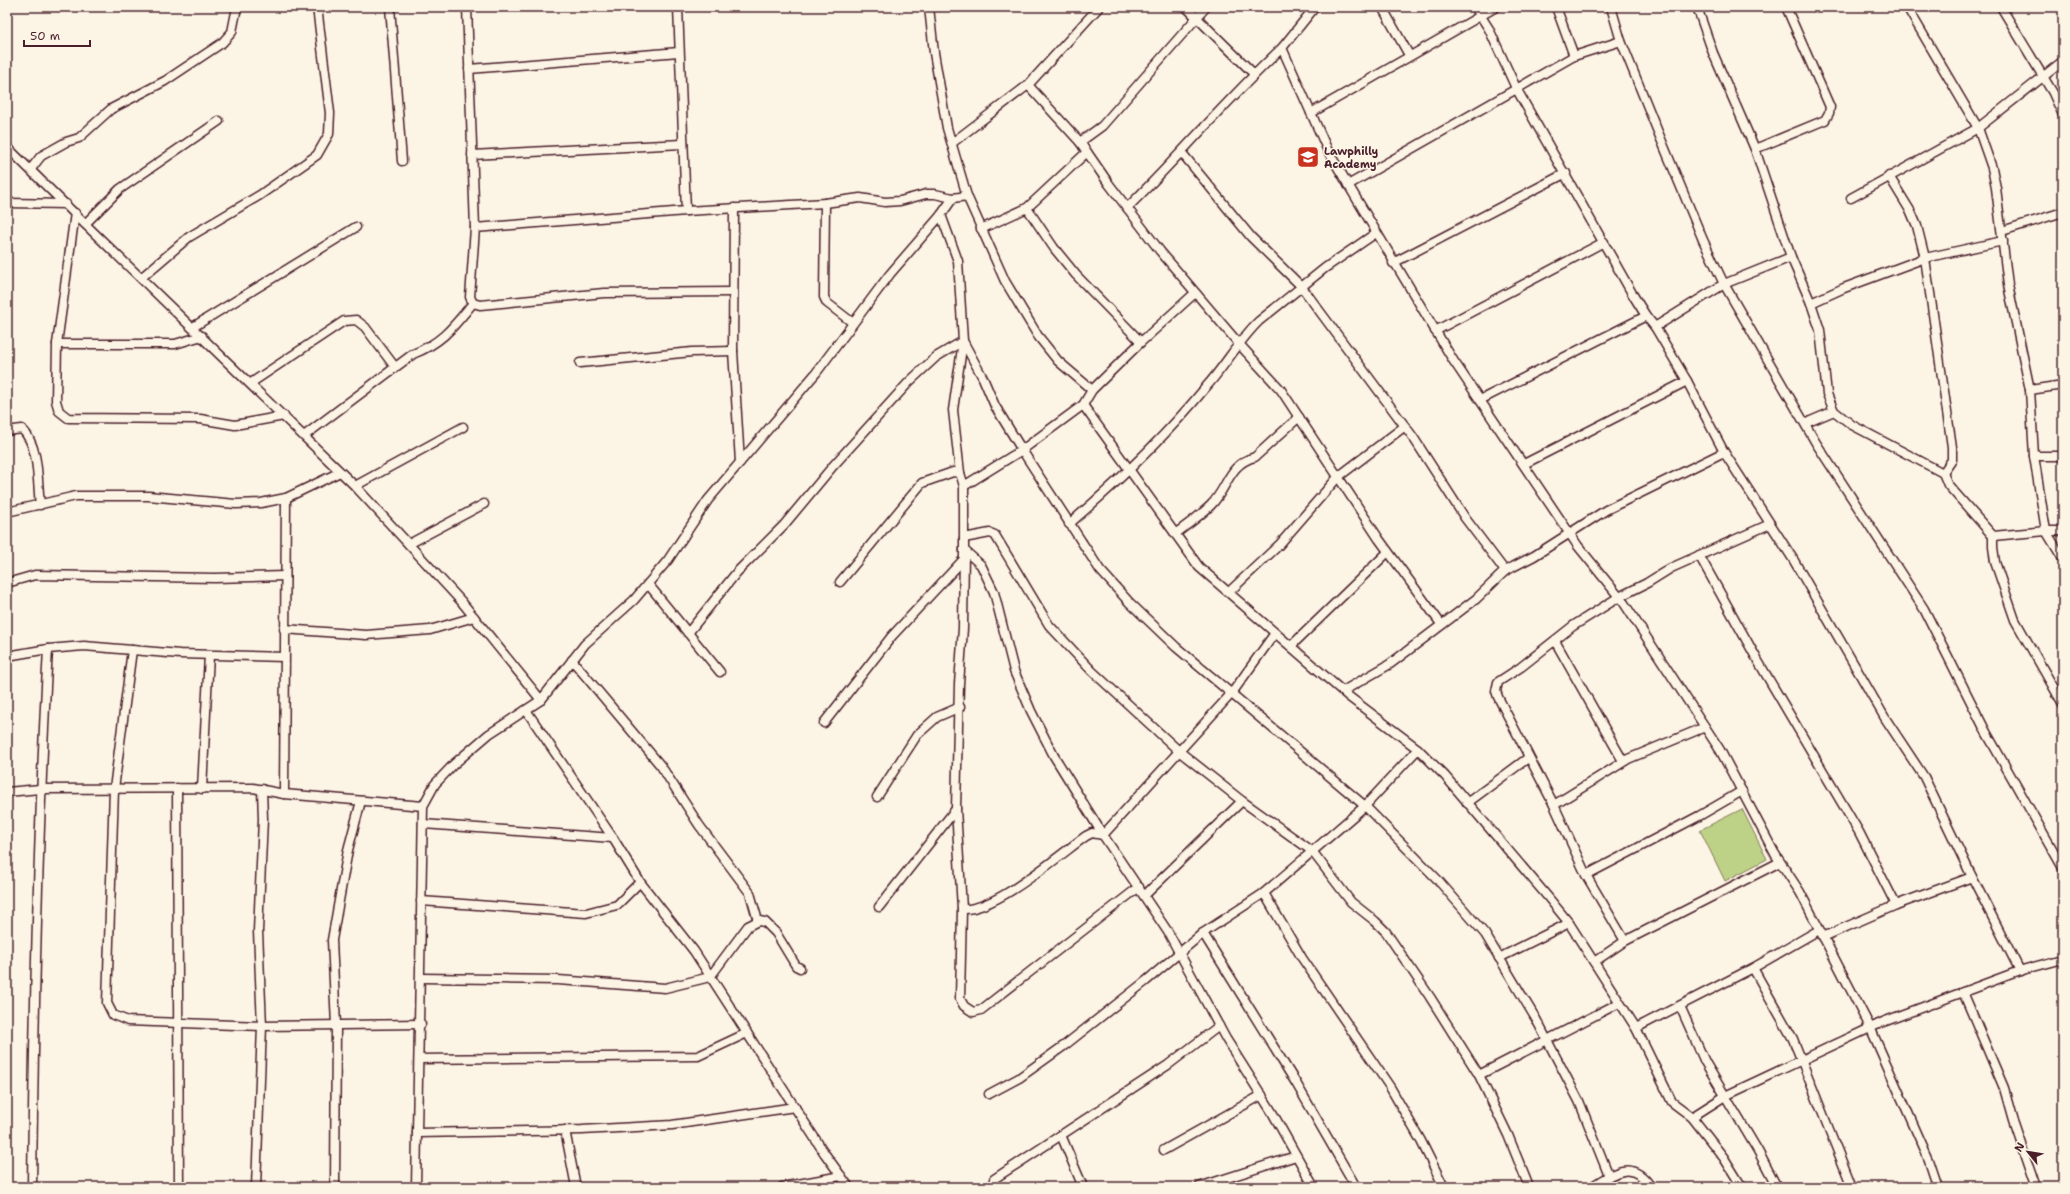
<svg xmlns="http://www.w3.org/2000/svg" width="2070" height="1194" font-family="'Shantell Sans',sans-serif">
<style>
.green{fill:#bed287;stroke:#847859}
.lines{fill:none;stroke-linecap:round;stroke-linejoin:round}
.street-casing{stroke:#4a1f2b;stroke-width:11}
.street{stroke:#fcf5e5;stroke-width:8}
.labels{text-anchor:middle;stroke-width:3;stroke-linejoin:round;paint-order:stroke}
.poi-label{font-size:11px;font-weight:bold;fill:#4a1f2b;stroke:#fcf5e5;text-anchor:start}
</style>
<rect width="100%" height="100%" fill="#fcf5e5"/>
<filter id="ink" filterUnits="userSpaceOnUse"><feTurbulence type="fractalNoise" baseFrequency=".025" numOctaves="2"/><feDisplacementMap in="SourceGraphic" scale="8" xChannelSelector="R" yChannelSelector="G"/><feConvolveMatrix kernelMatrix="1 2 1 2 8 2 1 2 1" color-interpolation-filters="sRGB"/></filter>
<g filter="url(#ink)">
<path class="green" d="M1742,809L1767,859L1725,881L1700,830Z"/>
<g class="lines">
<g class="street-casing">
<g id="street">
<path d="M390,7L402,161"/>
<path d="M467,7L475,228L470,297L473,303L480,305L604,293L733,292"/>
<path d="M678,7L686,211"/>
<path d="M929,7L934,53L947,128L967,196L1005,281L1038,336L1058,361L1092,390"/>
<path d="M1186,7L1254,74"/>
<path d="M1315,7L1282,48L1328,151L1453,360L1578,546L1624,603L1720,750L1775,854L1800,892L1870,1027L1929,1160L1938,1187"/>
<path d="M1382,7L1409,55"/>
<path d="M1475,7L1489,29L1516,88L1633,295L1646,316L1655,327L1687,381L1724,452L1793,559L1885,718L1924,777L1972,877L2020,971"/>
<path d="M1556,7L1574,56"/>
<path d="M1611,7L1621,41L1658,132L1703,240L1724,284L1816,443L1924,609L1986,732L2063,868"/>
<path d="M1697,7L1713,53L1755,149L1791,257L1811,303L1820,330L1827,394L1834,411"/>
<path d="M1907,7L1978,128L1992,168L1996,188L2008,285L2030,390L2034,456L2046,531L2063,559"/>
<path d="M2001,7L2053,93L2063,115"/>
<path d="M469,69L679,52"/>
<path d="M1028,85L1080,142L1109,184L1160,251L1240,345L1281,390L1379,539L1441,624"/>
<path d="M1311,113L1496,7"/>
<path d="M219,121L120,189L85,224L355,486L461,601L541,700"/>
<path d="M1080,142L1102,126L1206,7"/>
<path d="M952,143L1028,85L1099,7"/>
<path d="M7,147L85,224"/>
<path d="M1755,149L1825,120L1829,113L1830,107L1786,7"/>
<path d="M1087,152L1027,208L1054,248L1076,275L1141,342"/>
<path d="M1182,153L1251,237L1301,286L1413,437L1465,518L1505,571"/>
<path d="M472,155L682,144"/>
<path d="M31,169L41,156L66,142L79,138L111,109L165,81L222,43L232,32L237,7"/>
<path d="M1889,176L1911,212L1917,226L1925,258L1952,447V460L1943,473"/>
<path d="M1348,185L1574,56L1621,41"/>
<path d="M1851,198L1978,128L2063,61"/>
<path d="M7,203L66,204"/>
<path d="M825,203L824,297L827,303L853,323"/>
<path d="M734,208L733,351L740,462"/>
<path d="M1127,208C1180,156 1228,98 1282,48"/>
<path d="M75,213L57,344L56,401L59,411L68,418L200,419L235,425L284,416"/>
<path d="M941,215L958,261L963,341L953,410L960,473L964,486V550L981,565L994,592L1014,671L1031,711L1054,756L1103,835L1168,932L1226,1039L1272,1112L1314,1187"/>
<path d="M475,228L686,211L825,203L860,198L885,202L900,201L926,194H935L953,198"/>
<path d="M981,229L1027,208"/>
<path d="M2002,231L2063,212"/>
<path d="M1393,263L1566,173"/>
<path d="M141,278L189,237L260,195L317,155L329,134L330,113L317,7"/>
<path d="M1811,303L1844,288L1925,258L2003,241"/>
<path d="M193,327L356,227"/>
<path d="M1655,327L1724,284L1791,257"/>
<path d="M1435,331L1604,242"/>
<path d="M57,344H175L202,336"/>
<path d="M580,363L692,352L733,351"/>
<path d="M251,383L344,321L356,320L365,327L395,367"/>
<path d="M2030,390L2063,385"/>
<path d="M1480,400L1646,316"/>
<path d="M1083,405L1199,567L1348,696L1418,749L1445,776L1547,896L1569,923L1636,1028L1672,1102L1692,1117L1724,1158L1742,1187"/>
<path d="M1806,423L1834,411L1852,425L1943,473L1948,485L1993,536L2046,531H2063"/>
<path d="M7,431L22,429C40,447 37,481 40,505"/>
<path d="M304,436L413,354C443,342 453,327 473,303"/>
<path d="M2034,456H2063"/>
<path d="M1524,464L1687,381"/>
<path d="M355,486L463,427"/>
<path d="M964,486L1022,450L1083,405L1092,390L1141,342L1195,293"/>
<path d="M7,512L76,496H148L236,504L261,503L286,498L340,472"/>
<path d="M1069,524C1118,482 1165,437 1206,387C1225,366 1239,340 1259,321L1325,268L1376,233"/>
<path d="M1175,534C1187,525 1200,516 1211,505C1228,488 1228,464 1255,457L1299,417"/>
<path d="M1993,536V547L1995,562L2015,620L2063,704"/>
<path d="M964,538L990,533L995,535L1049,625L1092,671L1180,752L1242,801L1312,851L1351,902L1375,921L1386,932L1430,997L1479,1075L1508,1135L1529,1187"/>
<path d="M409,544L484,504"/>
<path d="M964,550L963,628L959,684L956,809L962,909L960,999L964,1006L973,1012L981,1010L1139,887"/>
<path d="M1699,555L1758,661L1859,832L1896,905"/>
<path d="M840,582L922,483L953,472L960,473"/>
<path d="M7,583L35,575L215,578L285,576"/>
<path d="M648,584L720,672"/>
<path d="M1229,592L1279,545L1338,477L1405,426"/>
<path d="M284,629L366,635L430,630L474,617"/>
<path d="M688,633L737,572L784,525L833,466L909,382L936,357L963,341L983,378L995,406L1022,450L1100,570L1129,602L1176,647L1365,806L1438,880L1485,934L1536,1019L1579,1101L1609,1176"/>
<path d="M1555,641L1623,761"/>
<path d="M1291,646L1388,552"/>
<path d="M132,650L114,789L107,1003L113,1015L128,1021L262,1026L421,1024"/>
<path d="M7,656L48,649"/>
<path d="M572,660L661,766L699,825L750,893L758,921"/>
<path d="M1343,691L1390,664L1476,599L1505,571L1534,556L1606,510L1724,452"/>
<path d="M526,710L613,838L640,882L694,951L825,1154L849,1187"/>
<path d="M824,723L892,636L964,559"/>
<path d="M177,788L179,1187"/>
<path d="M202,789L209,655"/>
<path d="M7,792L40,789L253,788L284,794L423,806L435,784L454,764L489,734L541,700L585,644L634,600L668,560L708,500L816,373L890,274L941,215L953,198L967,196"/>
<path d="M284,794L286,498"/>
<path d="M877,797L917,735L937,717L960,707"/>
<path d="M1467,803L1528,758"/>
<path d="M1554,805L1628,759L1705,727"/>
<path d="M423,824L613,838"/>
<path d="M1586,875L1699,816L1742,791"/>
<path d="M1264,893L1302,958L1390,1087L1421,1141L1444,1187"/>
<path d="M1145,895L1242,801"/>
<path d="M421,901L586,913L617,905L640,882"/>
<path d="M879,907L956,809"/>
<path d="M962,909C994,912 1058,856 1086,836L1092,833L1103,835L1232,693L1275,633"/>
<path d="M1203,933L1296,1083L1356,1187"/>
<path d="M1823,937L1896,905L1972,877"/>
<path d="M1625,941L1586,875L1554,805L1498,697L1496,691L1498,682L1521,667L1573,626L1619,597L1647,583L1671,568L1770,524"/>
<path d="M1499,958L1569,923"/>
<path d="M1594,962L1625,941L1780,862"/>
<path d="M1753,968L1793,1039L1852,1187"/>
<path d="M421,978L558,980L665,988L710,977L748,926L758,921L765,922L776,933L796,966L800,968"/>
<path d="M1963,992L2004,1088L2013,1120L2036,1187"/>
<path d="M1680,1006L1705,1062L1758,1151L1777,1187"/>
<path d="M1636,1028L1753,968L1819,930"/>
<path d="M420,1059L698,1056L747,1033"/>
<path d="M1479,1075L1619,1003"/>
<path d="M989,1094L1019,1078L1065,1045L1146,981L1203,933L1264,893L1365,806L1418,749"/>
<path d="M1692,1117L1725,1096L1883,1022L2022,970L2063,959"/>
<path d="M565,1130L576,1187"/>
<path d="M417,1133L582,1130L672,1125L795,1107"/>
<path d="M1061,1135L1083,1187"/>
<path d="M1164,1150L1262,1095"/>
<path d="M994,1179L1168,1065L1219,1026"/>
<path d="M32,1187C34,1007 38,828 48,649L84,646L180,654L284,657"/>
<path d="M256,1187L262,1026L258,931L263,819L262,789"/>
<path d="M335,1187L336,1025L332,940L348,850L361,801"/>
<path d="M416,1187L423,806"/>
<path d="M782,1187L841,1176"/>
<path d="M1199,1187L1296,1156"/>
<path d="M1591,1187C1615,1172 1632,1159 1651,1187"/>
</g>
</g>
<use href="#street" class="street"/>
</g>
</g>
<defs>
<g id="school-square" transform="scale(1.15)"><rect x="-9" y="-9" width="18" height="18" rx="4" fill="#c8321e" stroke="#fcf5e5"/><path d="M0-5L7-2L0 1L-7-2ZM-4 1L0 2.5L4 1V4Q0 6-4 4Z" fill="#fff"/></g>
</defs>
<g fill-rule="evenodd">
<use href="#school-square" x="1308" y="157"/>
</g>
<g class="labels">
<g class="poi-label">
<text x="1324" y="155">Lawphilly<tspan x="1324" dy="13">Academy</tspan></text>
</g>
</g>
<rect width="2070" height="1194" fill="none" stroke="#fcf5e5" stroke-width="24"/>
<rect x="12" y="12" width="2046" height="1170" fill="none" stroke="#4a1f2b" stroke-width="1.5" filter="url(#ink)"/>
<g transform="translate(2028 1152) rotate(300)" stroke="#fcf5e5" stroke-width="3" paint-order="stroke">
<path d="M0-3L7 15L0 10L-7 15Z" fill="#4a1f2b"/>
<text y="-6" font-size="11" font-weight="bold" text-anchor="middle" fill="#4a1f2b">N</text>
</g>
<path d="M24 40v6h66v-6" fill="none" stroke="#4a1f2b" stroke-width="2"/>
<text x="30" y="40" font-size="12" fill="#4a1f2b" stroke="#fcf5e5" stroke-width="3" paint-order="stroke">50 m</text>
</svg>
